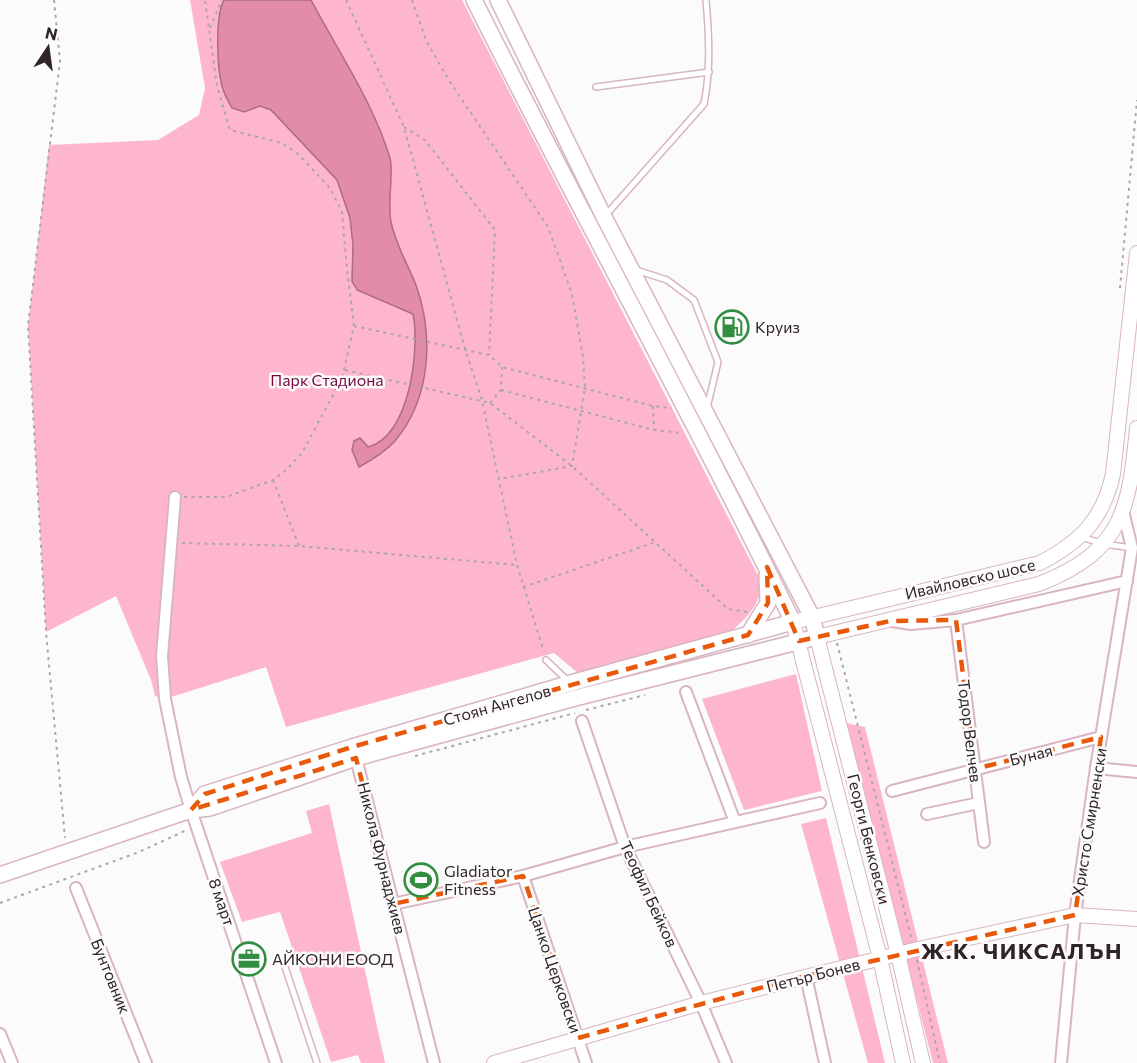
<svg xmlns="http://www.w3.org/2000/svg" width="1137" height="1063" font-family="Commissioner,sans-serif">
<style>
.green{fill:#feb6cf}
.water{fill:#e28bab;stroke:#ad6c84;stroke-width:1.5}
.lines{fill:none;stroke-linecap:round;stroke-linejoin:round}
.service-casing{stroke:#d9b5c1;stroke-width:8}
.minor-casing{stroke:#d9b5c1;stroke-width:14}
.tertiary-casing{stroke:#d9b5c1;stroke-width:16}
.secondary-casing{stroke:#d9b5c1;stroke-width:18}
.path{stroke:#aba6a7;stroke-width:2;stroke-dasharray:3 4.5;stroke-linecap:butt}
.service{stroke:#fff;stroke-width:5}
.minor{stroke:#fff;stroke-width:10}
.tertiary{stroke:#fff;stroke-width:14}
.secondary{stroke:#fff;stroke-width:15}
.marked{fill:none;stroke:#e8590c;stroke-width:4.5;stroke-dasharray:12 8;stroke-linejoin:round}
.labels{text-anchor:middle;stroke-width:5;stroke-linejoin:round;paint-order:stroke}
.poi-label{font-size:16px;fill:#312428;stroke:#fbfbfb;text-anchor:start}
.park-label{font-size:16px;fill:#740942;stroke:#fbfbfb}
.street-label{font-size:16px;fill:#312428;stroke:#fbfbfb}
.district-label{font-size:22px;font-weight:bold;letter-spacing:1.5px;fill:#312428;stroke:#fbfbfb}
</style>
<rect width="100%" height="100%" fill="#fbfbfb"/>
<g class="green">
<path d="M190,0H462L762,583C758,608 749,615 731,632L578,673L554,653L286,727L266,667L165,699L155,696L151,680L116,596L46,632L28,326L49,145L158,140L199,115L205,88Z"/>
<path d="M796,674L822,791L744,810L702,699Z"/>
<path d="M846,723L865,727L948,1063H933Z"/>
<path d="M329,804L385,1063H361L358,1055L331,1062L280,912L242,922L220,862L312,833L306,811Z"/>
<path d="M826,818L885,1063H868L801,824Z"/>
</g>
<path class="water" d="M224,0H311C338,51 373,102 390,158C394,173 387,202 391,222C395,243 408,265 416,285C434,336 431,398 395,441C385,452 372,460 359,467L352,450L354,441L360,438L368,447C410,437 420,348 413,314L357,290L352,281L353,245L350,218L337,180L271,110L260,106L244,112L232,108C228,101 224,94 222,86C217,68 215,16 224,0Z"/>
<g class="lines">
<g class="service-casing">
<g id="service">
<path d="M596,87L709,72"/>
<path d="M605,216L704,104C711,69 709,35 706,0"/>
<path d="M636,270L667,280L694,300L718,362L707,408"/>
<path d="M1081,537L1104,544L1132,548"/>
<path d="M546,660L569,682"/>
<path d="M284,964L317,1063"/>
</g>
</g>
<g class="minor-casing">
<g id="minor">
<path d="M175,497L162,656L165,699L181,777L191,810L276,1063"/>
<path d="M956,620L984,842"/>
<path d="M892,621L911,624L956,620L1127,581"/>
<path d="M686,692L735,822"/>
<path d="M582,721L625,847L701,1003L726,1063"/>
<path d="M356,758L434,1063"/>
<path d="M1096,768L1137,772"/>
<path d="M892,791L1101,737"/>
<path d="M927,814L979,803"/>
<path d="M523,876L586,1063"/>
<path d="M76,888L146,1063"/>
<path d="M393,904L523,876L625,847L820,803"/>
<path d="M806,976L825,1063"/>
<path d="M0,1034L12,1063"/>
<path d="M1061,1063L1075,915L1096,768L1132,548L1123,511"/>
</g>
</g>
<g class="tertiary-casing">
<g id="tertiary">
<path d="M494,1063L701,1003L914,950L1075,915L1137,919"/>
<path d="M903,1063L880,958L793,622L1040,563C1080,542 1103,520 1113,474L1137,253"/>
<path d="M923,1063L898,954L817,637L1039,584C1123,551 1129,510 1137,428"/>
</g>
</g>
<g class="secondary-casing">
<g id="secondary">
<path d="M748,635L768,603L767,575"/>
<path d="M191,810L205,794L352,747L571,683L793,622C691,412 578,208 474,0"/>
<path d="M0,875L191,810L210,808L356,758L575,698L817,637L812,617L604,217L498,0"/>
</g>
</g>
<g class="path">
<path d="M54,0L60,61L28,326L46,632L65,838"/>
<path d="M346,0L404,127L465,349L482,400L517,565L544,652"/>
<path d="M412,0L426,40L448,79L548,227L572,294L583,357L585,387L572,466L500,479"/>
<path d="M210,28L222,0"/>
<path d="M404,127L425,140L495,230L489,355"/>
<path d="M1120,288L1137,100"/>
<path d="M354,326L489,355L502,367L653,406L672,408"/>
<path d="M345,370L490,403L572,466L728,609L747,612"/>
<path d="M501,390L654,430L682,433"/>
<path d="M490,403L501,390L502,367"/>
<path d="M653,406L654,430"/>
<path d="M273,480L299,546"/>
<path d="M184,497H226L273,480L285,471L302,453L342,378L354,326L347,270L342,212L330,188L298,154L282,143L230,130L217,86L205,0"/>
<path d="M182,543L299,546L517,565"/>
<path d="M523,587L653,543"/>
<path d="M837,643L911,937"/>
<path d="M586,710L645,695"/>
<path d="M415,756L575,713"/>
<path d="M0,903L139,852L187,830"/>
<path d="M917,960L940,1063"/>
</g>
<use href="#service" class="service"/>
<use href="#minor" class="minor"/>
<use href="#tertiary" class="tertiary"/>
<use href="#secondary" class="secondary"/>
</g>
<path class="marked" d="M767,567L799,641L890,621L956,620L975,769L1101,737L1075,915L789,980L578,1038L523,876L393,904L356,758L191,810L205,794L352,747L748,635L768,603Z"/>
<defs>
<g id="fuel-ring" transform="scale(1.725)"><circle r="9.5" fill="#fbfbfb" stroke="#318e40" stroke-width="1.5"/><path d="M-5.5-6h7V0h2V4h1.3V-2.5L3-4.5l.8-.8L6-3V5H2.5V1h-1V6h-7ZM-4.2-4.7v3.2H.2V-4.7Z" fill="#318e40"/></g>
<g id="stadium-ring" transform="scale(1.725)"><circle r="9.5" fill="#fbfbfb" stroke="#318e40" stroke-width="1.5"/><path d="M0-5a6.5 5 0 1 0 0 10a6.5 5 0 1 0 0-10ZM-3.5-1.8h7v3.6h-7Z" fill="#318e40"/></g>
<g id="office-ring" transform="scale(1.725)"><circle r="9.5" fill="#fbfbfb" stroke="#318e40" stroke-width="1.5"/><path d="M-6-3h4V-5.5h4V-3h4V5H-6ZM-1-4.5V-3h2v-1.5ZM-6 0V1H6V0Z" fill="#318e40"/></g>
</defs>
<g fill-rule="evenodd">
<use href="#fuel-ring" x="732" y="327"/>
<use href="#stadium-ring" x="421" y="880"/>
<use href="#office-ring" x="249" y="959"/>
</g>
<g class="labels">
<g class="poi-label">
<text x="755" y="333">Круиз</text>
<text x="444" y="877">Gladiator<tspan x="444" dy="18">Fitness</tspan></text>
<text x="272" y="965">АЙКОНИ ЕООД</text>
</g>
<g class="park-label">
<text x="327" y="386">Парк Стадиона</text>
</g>
<g class="street-label">
<text transform="translate(970 579) rotate(-13)" y="6">Ивайловско шосе</text>
<text transform="translate(497 705) rotate(-16)" y="6">Стоян Ангелов</text>
<text transform="translate(970 731) rotate(83)" y="6">Тодор Велчев</text>
<text transform="translate(1031 755) rotate(-14)" y="6">Буная</text>
<text transform="translate(1089 822) rotate(-81)" y="6">Христо Смирненски</text>
<text transform="translate(869 839) rotate(76)" y="6">Георги Бенковски</text>
<text transform="translate(382 858) rotate(76)" y="6">Никола Фурнаджиев</text>
<text transform="translate(649 894) rotate(65)" y="6">Теофил Бейков</text>
<text transform="translate(222 902) rotate(71)" y="6">8 март</text>
<text transform="translate(555 970) rotate(71)" y="6">Цанко Церковски</text>
<text transform="translate(813 975) rotate(-14)" y="6">Петър Бонев</text>
<text transform="translate(111 976) rotate(68)" y="6">Бунтовник</text>
</g>
<g class="district-label">
<text x="1022" y="959">Ж.К. ЧИКСАЛЪН</text>
</g>
</g>
<g transform="translate(48 48) rotate(13)" stroke="#fbfbfb" stroke-width="4.5" paint-order="stroke">
<path d="M0-4.5L10 22L0 15L-10 22Z" fill="#312428"/>
<text y="-9" font-size="16" font-weight="bold" text-anchor="middle" fill="#312428">N</text>
</g>
</svg>
